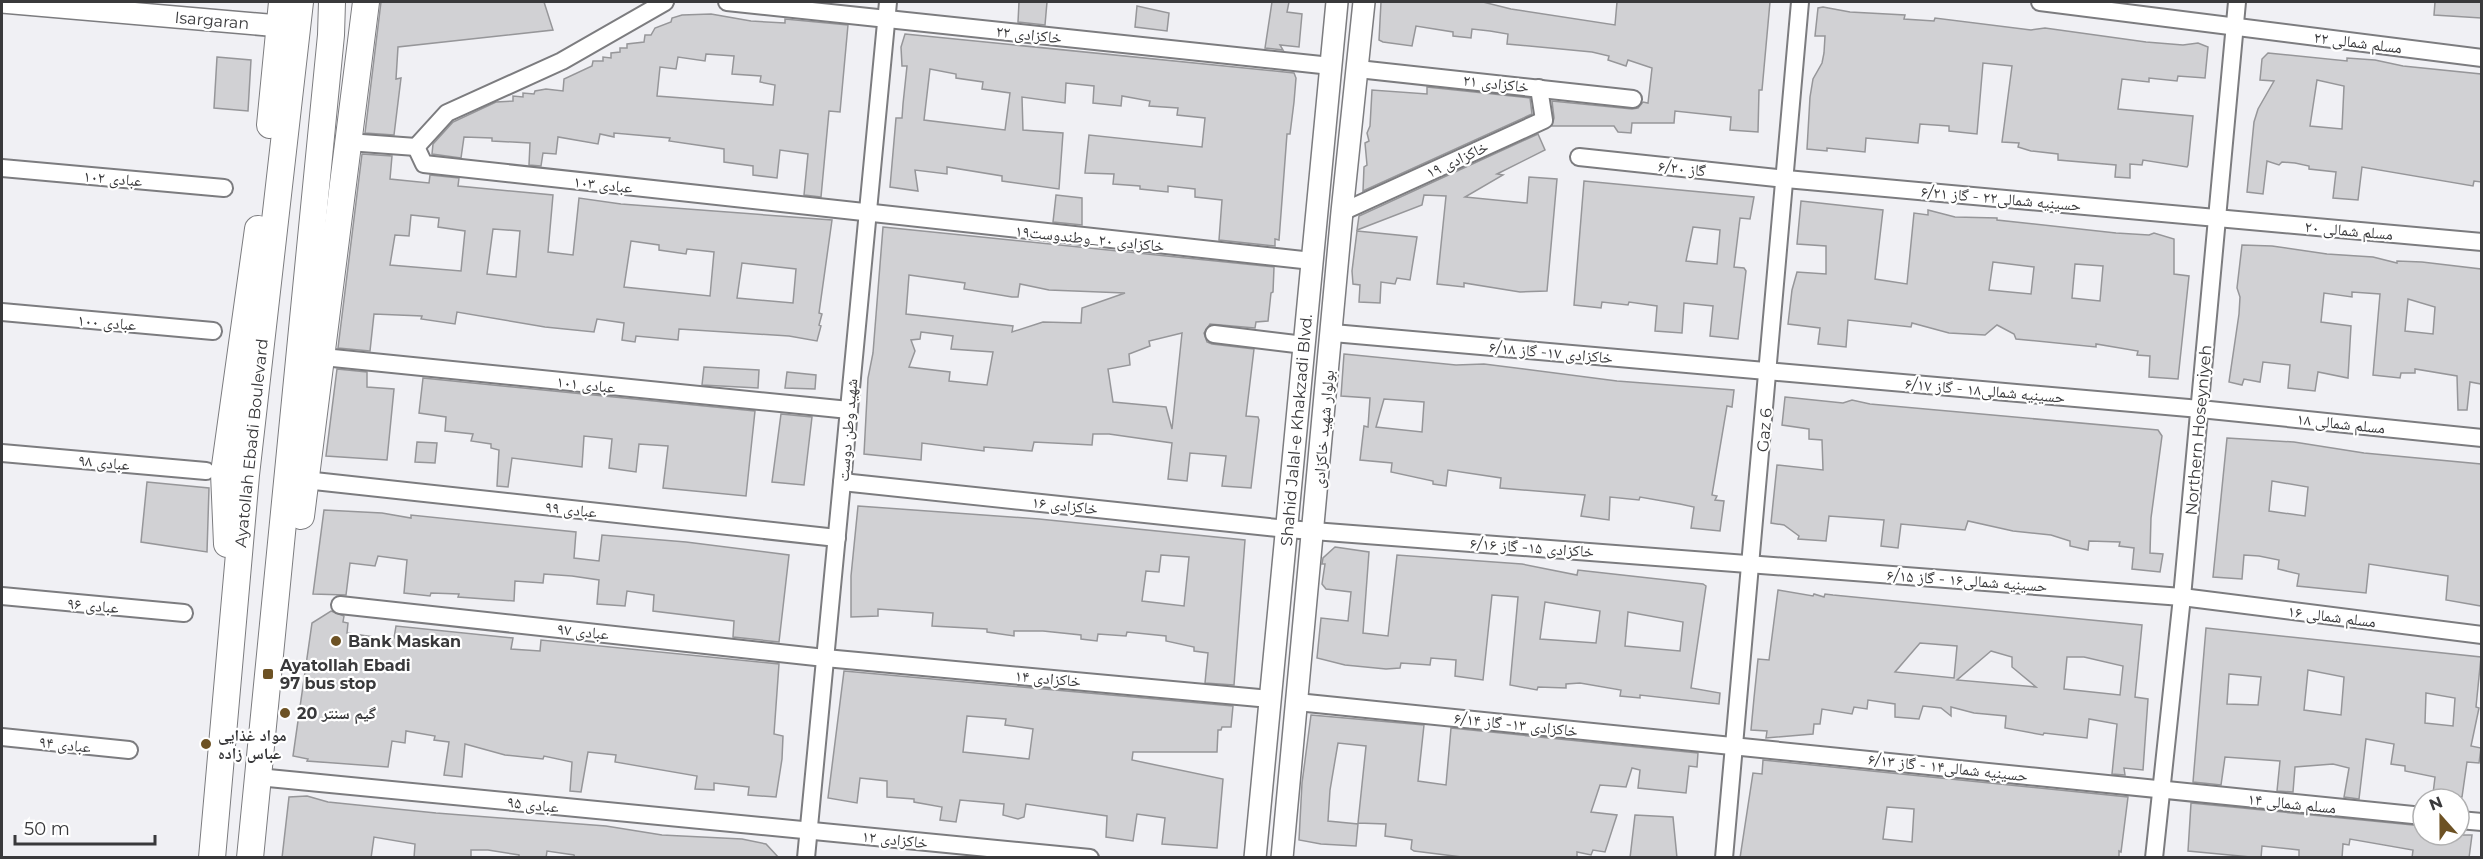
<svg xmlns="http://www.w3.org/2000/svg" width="2483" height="859" font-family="Montserrat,'Noto Naskh Arabic',sans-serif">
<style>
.building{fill:#d1d1d4;stroke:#969699;stroke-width:1.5;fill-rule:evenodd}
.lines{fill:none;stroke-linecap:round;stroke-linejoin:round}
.minor-casing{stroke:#7c7c7f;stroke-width:20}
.tertiary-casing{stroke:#7c7c7f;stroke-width:24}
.primary-casing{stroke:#7c7c7f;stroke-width:28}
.minor{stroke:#fff;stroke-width:16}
.tertiary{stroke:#fff;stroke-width:21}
.primary{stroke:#fff;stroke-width:26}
.poi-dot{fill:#6d5224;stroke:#fff;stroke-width:2}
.labels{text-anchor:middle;stroke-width:4.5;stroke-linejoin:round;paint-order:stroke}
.street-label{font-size:16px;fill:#39393b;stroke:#fff}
.poi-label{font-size:16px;font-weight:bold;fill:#39393b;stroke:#fff;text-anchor:start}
</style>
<rect width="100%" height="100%" fill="#f0f0f4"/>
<g class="building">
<path d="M381,2H544L553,30L398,47L396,79L401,78L394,135L365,133Z"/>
<path d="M1019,2H1047L1045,25L1018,22Z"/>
<path d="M1272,2H1289L1287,12L1302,14L1299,47L1280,45L1283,50L1265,48Z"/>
<path d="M1381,2H1483L1511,9L1615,25L1617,2H1770L1762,90H1759L1758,132L1730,130L1731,117L1675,111L1674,123H1632L1631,133L1618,132L1614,126H1552L1554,118L1552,101L1632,109L1638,108L1643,102L1648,103L1652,68L1628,60L1626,66L1608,60L1609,56L1592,52L1507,44L1508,34L1490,31L1472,29L1471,38L1453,36V32L1416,26L1412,46L1383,42L1379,40Z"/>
<path d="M2435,2H2481V18L2434,15Z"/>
<path d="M1137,6L1169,13L1167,31L1135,27Z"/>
<path d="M1823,7L1850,12L1905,15L1904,19L1934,21L1935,18L2031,30L2045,28L2146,42L2183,45L2198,43L2208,47L2205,78L2178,76L2177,81L2149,78V82L2122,79L2118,109L2193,116L2188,165L2187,167L2143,160L2142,165L2130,164V178L2115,177L2116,165L2058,160V154L2031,151L2018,147L2019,143L2002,142L2012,66L1983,63L1977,134L1949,131V126L1920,124L1918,143L1866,138L1865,152L1827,148V151L1807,149L1810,97L1813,79L1822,63L1824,53L1825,36H1815L1818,8Z"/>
<path d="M711,14L751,21L785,23V19L848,25L840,112L829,111L821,197L804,195L808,154L780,150L777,178L753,175V166L724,162V149L669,141L670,138L614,133V137L600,134L598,144L558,137L556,154L543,153L541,166L529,165L530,143L492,141V138L464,137L461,158L432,154L433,144L453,122L496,102L513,101V96L523,97V93L534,94L535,91L546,89L563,91L564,79L592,66L593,61H603V57L611,58V53L620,52V48H627V44L644,42L645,35H651L655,28L671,22L672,18L682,15ZM706,54L734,56L732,74L761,76L760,82L775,85L773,105L657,96L660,67L676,69L678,57L705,61Z"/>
<path d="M905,34L1294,73L1296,78L1294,102L1290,134H1287L1279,240L1275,239V246L1219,240L1222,200L1195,197V189L1168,186V192L1140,189V186L1113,184L1114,174L1085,173L1089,135L1202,147L1205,118L1177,115L1178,108L1149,106L1150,101L1122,96L1121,106L1093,103L1094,86L1066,83L1065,103L1022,97L1023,130L1063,133L1059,189L1002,181V176L947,167V174L915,170L918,191L890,187L896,118H902L903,104L907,66H902L901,47ZM930,69L956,74V78L983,82L982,89L1010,93L1005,130L924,120Z"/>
<path d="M2268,53L2347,61V58L2375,60L2403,66L2481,74V182L2474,181L2473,186L2362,167L2358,200L2333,198L2336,172L2309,169V166L2295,163L2282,162L2279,165L2267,161L2263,194L2247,192L2254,122L2258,109L2274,81L2260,80L2262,59ZM2317,80L2344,86L2342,129L2310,126Z"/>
<path d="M217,57L251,60L248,111L214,108Z"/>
<path d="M1427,87L1530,98L1532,114L1363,191L1364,167L1367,165L1365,143L1369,141L1367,133L1370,126L1372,90L1427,94Z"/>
<path d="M1538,134L1545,150L1497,174L1503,175L1465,197L1527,203L1529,177L1557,179L1547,291L1520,292L1464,283V287L1437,284L1446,196L1424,195L1422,205L1357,230L1359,216Z"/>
<path d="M362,154L392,156L390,179L429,183L430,175L459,178L458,186L553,195L548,252L573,255L579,198L621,204L832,220L819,313L822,314L819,325L821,326L817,341L789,336L679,329L678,340L636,336L635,342L622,340L624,323L597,319L594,332L545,327L457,312L455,324L421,319L422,316L374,314L370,351L338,348ZM411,215L439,218L438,227L465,231L461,271L390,265L395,235L409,236ZM493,229L520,231L516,277L487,274ZM631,241L659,245V250L686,254L687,249L714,252L710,296L624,287ZM742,263L796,269L793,303L737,298Z"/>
<path d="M1584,181L1754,197L1750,219L1740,218L1734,267L1744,268L1746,271L1738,339L1710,336L1713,306L1684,303L1682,333L1655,331L1657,306L1629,302L1628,305L1602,302L1601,308L1574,305ZM1693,227L1720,230L1717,264L1686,261Z"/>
<path d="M1056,195L1082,198V225L1053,222Z"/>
<path d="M1801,201L1883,210L1875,279L1907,284L1914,213L1928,215V210L1955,217L1997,218V220L2116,233L2149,235L2154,233L2174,239V274L2189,276L2178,379L2149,377L2150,356L2137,355L2138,351L2096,344V347L2016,339L2014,334L1997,325L1985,335L1949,333L1912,323L1911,327L1848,320L1846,347L1818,344L1820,328L1788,324L1792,290L1797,272L1826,274V246L1797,244ZM1993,262L2034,267L2031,294L1989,290ZM2075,264L2103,266L2100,301L2072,298Z"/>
<path d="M883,227L1274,267L1273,292L1271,293L1268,321L1256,322L1255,328L1210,324L1204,333L1207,342L1212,344L1254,349L1246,416L1258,417L1259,420L1251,488L1222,486L1226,456L1190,453L1187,481L1168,479L1172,443L1109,434H1093L1092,445L1034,442L1032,451L984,447V451L922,443L921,460L864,454L868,378L873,353ZM909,275L965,283L964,289L1012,297H1018L1020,284L1049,290L1125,293L1082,308L1081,323L1043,322L1012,332L1013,326L906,314ZM921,332L953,336L951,349L993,352L987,385L949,381L950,372L909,367L915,351L911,340L920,339ZM1182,333L1172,429L1166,407L1113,402L1108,369L1130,365L1129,354L1150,346L1149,341Z"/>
<path d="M1357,231L1417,237L1410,280L1397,278L1395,284L1381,282L1380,303L1359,302L1360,285L1353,284L1352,271Z"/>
<path d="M2242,245L2272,246L2327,254L2373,257L2397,263V261L2422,262L2481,269V384L2470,382L2467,410H2458L2457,376L2415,369V373H2401L2400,378L2373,375L2380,294L2352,292V297L2324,293L2321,322L2351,326L2348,378L2318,372L2315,391L2288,388L2290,365L2263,362L2260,382L2244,379L2242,385L2229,382L2239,314L2240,297L2237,288ZM2408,299L2435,307L2433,334L2405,331Z"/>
<path d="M1344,354L1456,365L1484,364L1617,381L1734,390L1732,407L1727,406L1712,495L1717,496L1715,500L1724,501L1720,531L1691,528L1694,507L1680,504L1640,497L1639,500L1610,497L1609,520L1581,516L1585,495L1500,488L1501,478L1448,470L1446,486L1433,484V481L1391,472L1392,463L1360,460L1364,426L1368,427L1370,398L1341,396ZM1384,399L1424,402L1422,432L1376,427Z"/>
<path d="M704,367L759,370L758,388L702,385Z"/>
<path d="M337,369L367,372V387L394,389L387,460L326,456Z"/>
<path d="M787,372L816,375L815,389L785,388Z"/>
<path d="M423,378L755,411L746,496L663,488L668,446L639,444L636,472L609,468L612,439L584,436L582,467L512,458L508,487L497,486L499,450L491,448V444L471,441L473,434L445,431L446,417L419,413Z"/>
<path d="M1785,397L1843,403L1852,400L1870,404L2158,430L2162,436L2151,518L2150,553L2163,554L2160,572L2132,569L2134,548L2119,546L2120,542L2089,541L2088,550L2070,546V541L2051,535L2013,531L1968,521L1965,530L1901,524L1898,548L1881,546L1884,520L1829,516L1826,541L1798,539L1799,536L1784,525L1771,523L1777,465L1823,470L1822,440L1809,439V429L1782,425Z"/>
<path d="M781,414L812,417L804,485L772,482Z"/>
<path d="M2227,438L2294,442L2364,453L2481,464V606L2446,600L2448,576L2369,564L2366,593L2297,586L2299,574L2278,569L2279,560L2259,556L2244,555L2242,579L2213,577ZM2272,481L2308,487L2305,516L2269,511Z"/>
<path d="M417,442L437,443L435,463L415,462Z"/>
<path d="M147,482L209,488L207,552L141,542Z"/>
<path d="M858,506L1039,519L1245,540L1234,685L1205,683L1208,653L1194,651V647L1166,641V636L1127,632L1126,636L1098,634L1097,641L1081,639V635L1043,631H1014V636L987,632V629L932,626L933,613L878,609V616L851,617V576ZM1161,555L1189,557L1184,606L1142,601L1146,571L1159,572Z"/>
<path d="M324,510L382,513L411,518V515L576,532L574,558L599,561L602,535L686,542L789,555L779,642L733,637L734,621L653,611L654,595L627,591L625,606L597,604L599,580L572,576L544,574L543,583L515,581L514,601L458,597L459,594L431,593L430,596L404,593L407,560L378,556L375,566L350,563L346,595L313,594Z"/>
<path d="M1335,547L1369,552L1363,633L1388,636L1397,555L1522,564L1577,575L1578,570L1586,571L1703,584L1706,586L1691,688L1720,693L1719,704L1640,695V698L1620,696L1621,690L1580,683L1566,684V688L1538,687L1537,690L1510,685L1518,597L1492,595L1483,680L1455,676L1456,660L1431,658L1430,665L1401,663L1400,668L1386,669L1345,665L1317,658L1321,618L1348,621L1351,592L1326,589L1322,584L1325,564H1322L1323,558ZM1545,602L1600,611L1596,643L1540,639ZM1628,612L1683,622L1680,651L1625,646Z"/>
<path d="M1778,590L1813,596L1814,594L1824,597L1825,594L1833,595L2142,625L2135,697L2148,699L2143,770L2124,768L2125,775L2112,774L2117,724L2089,719L2087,738L2044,733L2043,735L2005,728L2006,716L1974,713L1951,707V716L1941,708L1923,706L1919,719L1895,717V704L1868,700L1867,709L1854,707L1852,714L1822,709L1820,724H1814L1813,734L1766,738L1767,731L1751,730L1754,698L1758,659L1769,660ZM1920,643L1957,646L1954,678L1895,672ZM1991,651L2012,657V667L2036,687L1957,680ZM2067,657H2084L2123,666L2120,695L2064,689Z"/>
<path d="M331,611L344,616L343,622L348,623L347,633L388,639L394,638L396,626L513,638L511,649L540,651L541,640L779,664L774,734L783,736L782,759L776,797L748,795L749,787L714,783V790L695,789L697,776L615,762L616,755L588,752L581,792L570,791L572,762L544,756L543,759L505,755L465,744L462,777L444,775L449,742L434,740L435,736L406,731L405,743L392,741L388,767L307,761L308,759L293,756L312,623Z"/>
<path d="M2206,628L2481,657L2476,707L2479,708L2471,746L2481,748L2479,763L2467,762L2462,797L2433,794L2435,777L2405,771V766L2391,764L2394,744L2366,739L2359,799L2344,797L2349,768L2333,764L2295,767L2293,792L2277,791L2280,761L2225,757L2221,785L2193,782ZM2308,670L2344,677L2341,715L2304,710ZM2229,674L2261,677L2258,705L2227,704ZM2426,693L2455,698L2453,726L2425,723Z"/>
<path d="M844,671L1233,706L1231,727H1222L1221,730H1218L1217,752H1133L1132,760L1223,779L1217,848L1162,844L1165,818L1137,814L1133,841L1106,837L1107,816L1026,804L1024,817L1018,819L1003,815L1004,804L960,800L956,822L940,820L942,807L914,802V799L887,797V781L860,778L857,803L828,798ZM967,716L1006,719L1005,725L1033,729L1029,759L963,752Z"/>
<path d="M1311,715L1424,725L1418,781L1446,785L1451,728L1698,753L1697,767L1689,766L1686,793L1638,788L1640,770L1632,768L1626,787L1600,785L1591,812L1617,815L1605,852L1593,850L1591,855L1577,852V858H1470L1414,851L1411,849L1412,840L1385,836L1386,824L1358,823L1366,746L1338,743L1330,790L1328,821L1358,824L1356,846L1321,844L1299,840L1302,783Z"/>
<path d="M1763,760L2128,797L2121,852L2119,851V858H1740L1753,773L1762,774ZM1887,807L1914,809L1912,842L1883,839Z"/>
<path d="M307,796L328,802L436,813L606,826L662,835L742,839L766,844L779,858H575L574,855L547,851L546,858H519V855L488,850H471V858H414L415,844L374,837L371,858H282L289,797Z"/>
<path d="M2191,803L2423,826V835H2472L2469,858H2412L2413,850L2350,839L2349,845L2343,844L2342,858H2299V850L2262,846L2261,858L2188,851Z"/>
<path d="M1635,815L1673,817L1677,858H1630Z"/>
</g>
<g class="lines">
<g class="minor-casing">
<g id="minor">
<path d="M727,2L1331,66"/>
<path d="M2040,2L2482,58"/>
<path d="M1358,69L1633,99"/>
<path d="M348,142L416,147"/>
<path d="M416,147L424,164L1312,261"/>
<path d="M416,147L447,113L562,61L665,2"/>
<path d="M1579,157L1786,179L2482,242"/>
<path d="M2,168L224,188"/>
<path d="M1342,212L1544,120L1539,88"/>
<path d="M2,312L213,331"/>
<path d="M1333,333L2200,409L2482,438"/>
<path d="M1214,334L1304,345"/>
<path d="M323,357L849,410"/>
<path d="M2,453L206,471"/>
<path d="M305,480L837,538"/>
<path d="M842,482L1287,529L2182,597L2482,635"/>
<path d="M2,596L184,613"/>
<path d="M340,605L825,658L1270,699"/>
<path d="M1297,702L2423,816"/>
<path d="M2,737L129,750"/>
<path d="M258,777L1090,858"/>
<path d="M2459,820L2482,822"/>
<path d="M806,858L888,2"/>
<path d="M1724,858L1800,2"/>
<path d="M2154,858L2182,597L2237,2"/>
</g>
</g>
<g class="tertiary-casing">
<g id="tertiary">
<path d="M2,2L279,26"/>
<path d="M1255,858L1337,2"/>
<path d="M1282,858L1342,212L1364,2"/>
</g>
</g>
<g class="primary-casing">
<g id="primary">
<path d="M270,125L282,2"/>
<path d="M301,516L366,2"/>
<path d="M227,544L224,473L258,229"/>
<path d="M212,858L246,475L300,2"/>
<path d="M250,858L331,35L332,2"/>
</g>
</g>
<use href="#minor" class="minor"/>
<use href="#tertiary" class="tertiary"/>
<use href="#primary" class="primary"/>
</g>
<g class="poi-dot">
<circle cx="336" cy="641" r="6"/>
<rect x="262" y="668" width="12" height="12" rx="3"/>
<circle cx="285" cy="713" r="6"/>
<circle cx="206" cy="744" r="6"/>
</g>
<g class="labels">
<g class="street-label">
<text transform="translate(212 20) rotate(5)" y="6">Isargaran</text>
<text transform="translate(1029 34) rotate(6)" y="6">خاکزادی ۲۲</text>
<text transform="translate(2358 42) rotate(7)" y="6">مسلم شمالی ۲۲</text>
<text transform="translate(1496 83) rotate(6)" y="6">خاکزادی ۲۱</text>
<text transform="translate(1457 159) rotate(-25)" y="6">خاکزادی ۱۹</text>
<text transform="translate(1682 168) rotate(6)" y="6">گاز ۶/۲۰</text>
<text transform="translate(113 178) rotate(5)" y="6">عبادی ۱۰۲</text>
<text transform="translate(603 184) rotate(6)" y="6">عبادی ۱۰۳</text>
<text transform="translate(2001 198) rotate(5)" y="6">حسینیه شمالی۲۲ - گاز ۶/۲۱</text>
<text transform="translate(2349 230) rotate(5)" y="6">مسلم شمالی ۲۰</text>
<text transform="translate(1090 238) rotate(6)" y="6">خاکزادی ۲۰_وطندوست۱۹</text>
<text transform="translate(107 322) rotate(5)" y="6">عبادی ۱۰۰</text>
<text transform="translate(1551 352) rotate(5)" y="6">خاکزادی ۱۷- گاز ۶/۱۸</text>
<text transform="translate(586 384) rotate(6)" y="6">عبادی ۱۰۱</text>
<text transform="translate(1985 390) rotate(5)" y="6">حسینیه شمالی۱۸ - گاز ۶/۱۷</text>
<text transform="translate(2341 423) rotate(6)" y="6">مسلم شمالی ۱۸</text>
<text transform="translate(1323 429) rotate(-85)" y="6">بولوار شهید خاکزادی</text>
<text transform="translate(847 430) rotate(-85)" y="6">شهید وطن دوست</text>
<text transform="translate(1296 430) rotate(-85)" y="6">Shahid Jalal-e Khakzadi Blvd.</text>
<text transform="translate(1764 430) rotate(-85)" y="6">Gaz 6</text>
<text transform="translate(2198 430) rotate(-85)" y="6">Northern Hoseyniyeh</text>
<text transform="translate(251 443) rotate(-84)" y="6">Ayatollah Ebadi Boulevard</text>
<text transform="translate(104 462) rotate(5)" y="6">عبادی ۹۸</text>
<text transform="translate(1065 505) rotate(6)" y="6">خاکزادی ۱۶</text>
<text transform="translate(571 509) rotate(6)" y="6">عبادی ۹۹</text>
<text transform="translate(1532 547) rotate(4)" y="6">خاکزادی ۱۵- گاز ۶/۱۶</text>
<text transform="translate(1967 580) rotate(4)" y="6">حسینیه شمالی۱۶ - گاز ۶/۱۵</text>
<text transform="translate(93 605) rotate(5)" y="6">عبادی ۹۶</text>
<text transform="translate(2332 616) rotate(7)" y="6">مسلم شمالی ۱۶</text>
<text transform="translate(583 631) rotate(6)" y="6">عبادی ۹۷</text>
<text transform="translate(1048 678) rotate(5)" y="6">خاکزادی ۱۴</text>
<text transform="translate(1516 724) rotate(6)" y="6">خاکزادی ۱۳- گاز ۶/۱۴</text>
<text transform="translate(65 744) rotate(6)" y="6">عبادی ۹۴</text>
<text transform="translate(1948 767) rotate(6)" y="6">حسینیه شمالی۱۴ - گاز ۶/۱۳</text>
<text transform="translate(2292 803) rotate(6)" y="6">مسلم شمالی ۱۴</text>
<text transform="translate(533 804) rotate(6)" y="6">عبادی ۹۵</text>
<text transform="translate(895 839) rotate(6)" y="6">خاکزادی ۱۲</text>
</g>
<g class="poi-label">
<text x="348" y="647">Bank Maskan</text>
<text x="280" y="671">Ayatollah Ebadi<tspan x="280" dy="18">97 bus stop</tspan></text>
<text x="297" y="719">گیم سنتر 20</text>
<text x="218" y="741">مواد غذایی<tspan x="218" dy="18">عباس زاده</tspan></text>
</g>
</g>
<rect width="2483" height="859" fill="none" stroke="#39393b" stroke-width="6"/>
<g transform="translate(2441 817) rotate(339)"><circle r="28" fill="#ffffff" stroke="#b0b0b1" stroke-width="1.5"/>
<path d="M0-4.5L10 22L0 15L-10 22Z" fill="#6d5224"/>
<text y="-9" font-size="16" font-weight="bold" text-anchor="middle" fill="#39393b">N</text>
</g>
<path d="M15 835v9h140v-9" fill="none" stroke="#39393b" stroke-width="3"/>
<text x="24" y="835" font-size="18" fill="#39393b" stroke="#ffffff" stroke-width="4.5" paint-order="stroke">50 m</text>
</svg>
